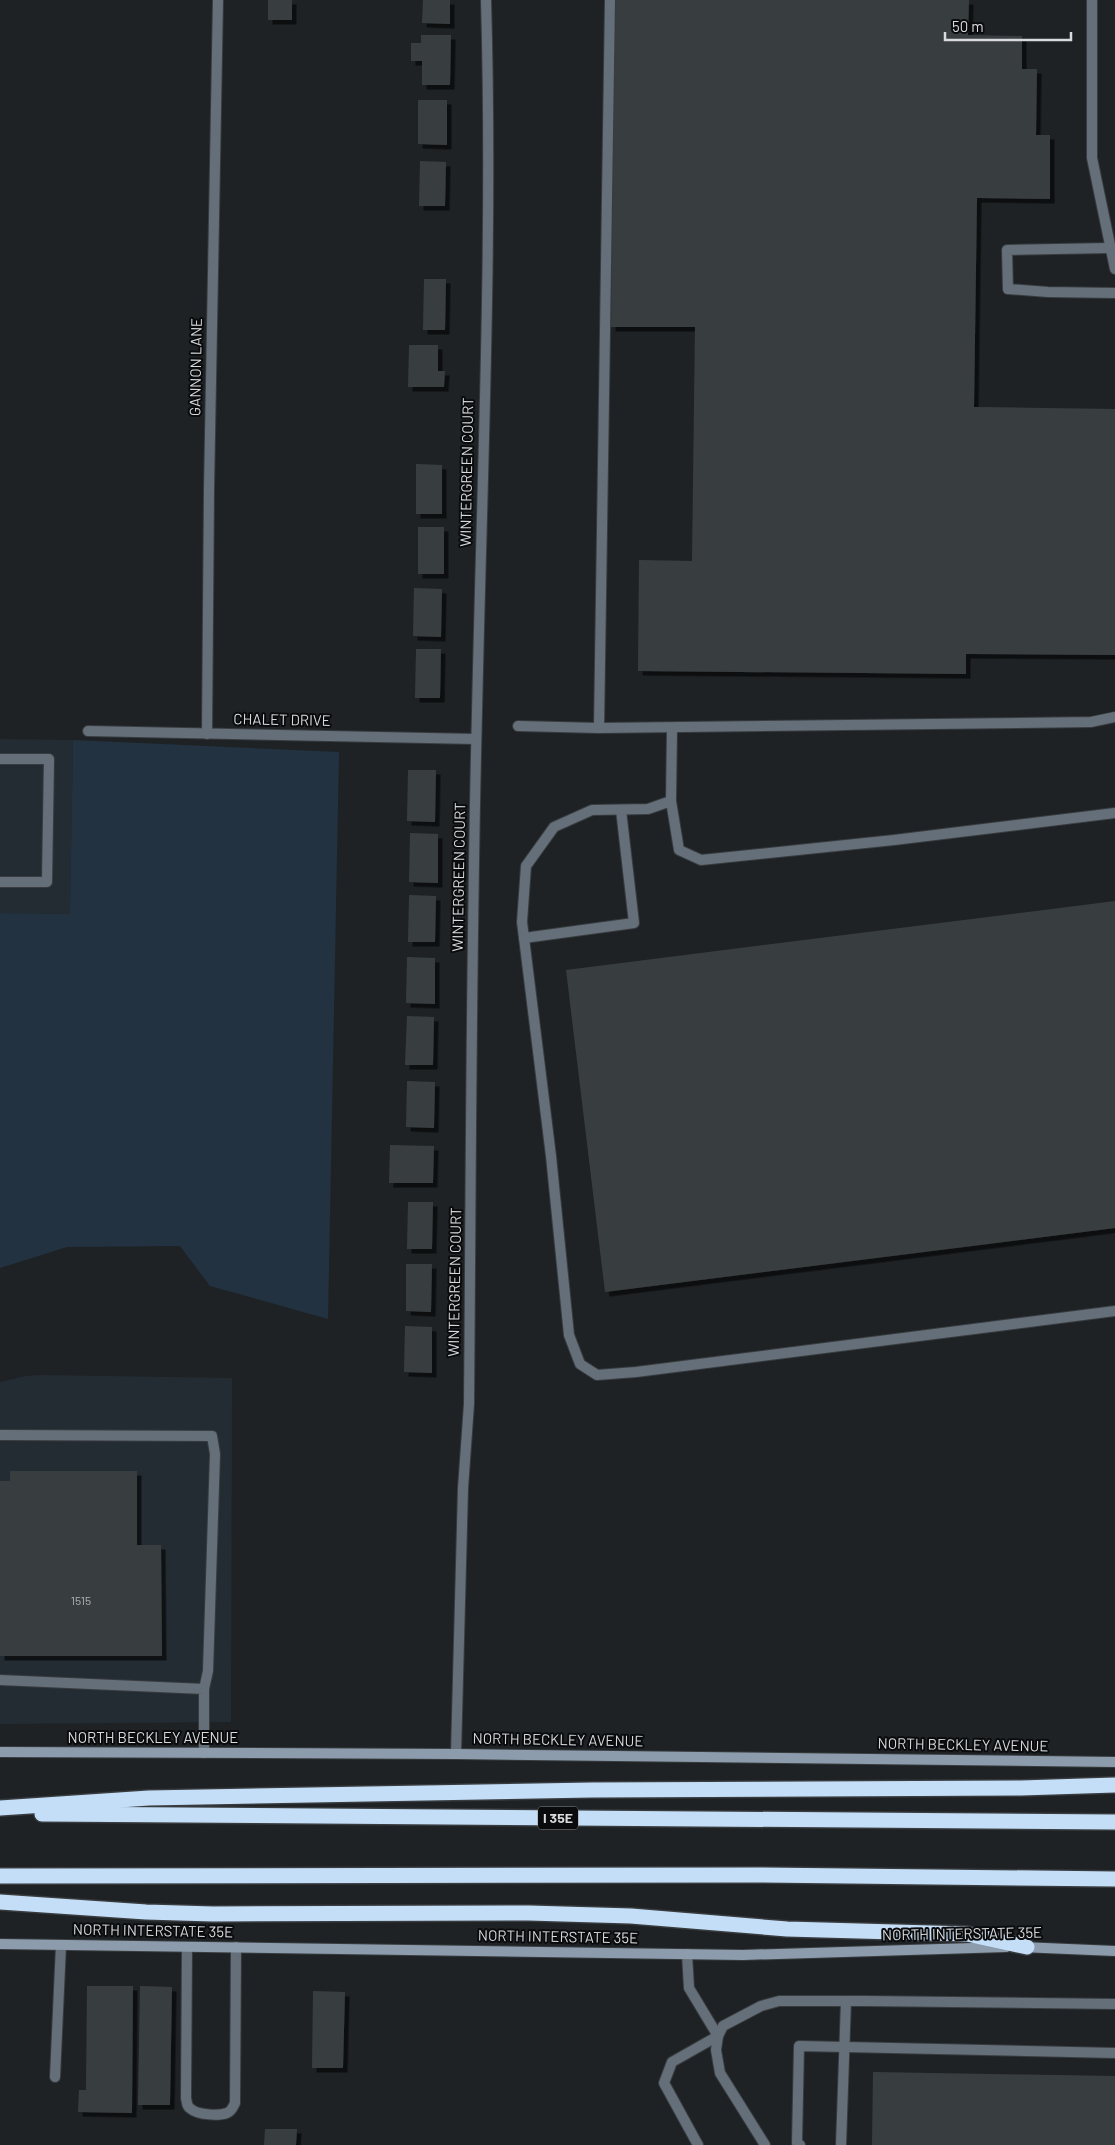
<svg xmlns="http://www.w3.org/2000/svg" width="1115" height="2145" font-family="Barlow,sans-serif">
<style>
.built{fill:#242c33}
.green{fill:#223241}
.building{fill:#393d41;filter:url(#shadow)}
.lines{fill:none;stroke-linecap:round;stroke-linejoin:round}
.lane-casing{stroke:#383c3f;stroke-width:12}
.street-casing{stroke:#383c3f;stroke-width:12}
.secondary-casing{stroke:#383c3f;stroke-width:12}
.highway-casing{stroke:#383c3f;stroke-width:18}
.lane{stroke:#656f79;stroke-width:10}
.street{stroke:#656f79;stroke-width:10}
.secondary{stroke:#8c9cac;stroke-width:10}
.highway{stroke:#c5def7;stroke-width:15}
.labels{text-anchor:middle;stroke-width:4;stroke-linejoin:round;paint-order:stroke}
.number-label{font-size:12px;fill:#b0b3b6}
.shield{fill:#090b0d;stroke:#9a9c9f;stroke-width:1}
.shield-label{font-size:14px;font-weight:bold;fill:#d8dadd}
.street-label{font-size:15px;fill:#d8dadd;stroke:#090b0d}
</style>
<defs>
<filter id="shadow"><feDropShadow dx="4.5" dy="4.5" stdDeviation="0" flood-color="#0009"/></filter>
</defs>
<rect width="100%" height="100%" fill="#1e2225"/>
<g class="built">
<path d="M0,739L73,740L70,914L0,913Z"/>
<path d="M42,1375L232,1378L231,1722L0,1724V1382L26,1376Z"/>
</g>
<path class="green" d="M73,740L339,752L328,1319L210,1286L180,1246L67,1247L0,1268V913L70,914Z"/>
<g class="building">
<rect x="268" y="0" width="24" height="20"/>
<path d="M423,0H450V24L422,23Z"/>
<path d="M614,0H969L968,35L1022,36V69H1037L1036,135H1050V199L977,198L974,407L1115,409V655L966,654V674L638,671L639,560L692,561L695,327H611Z"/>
<path d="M421,35H451L450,85H422V61H411V43H421Z"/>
<path d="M418,100H447V145L418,144Z"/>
<path d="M420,161L446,162L445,206H419Z"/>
<path d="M424,279H446L445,330H423Z"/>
<path d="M409,345H438V371H445L444,387H408Z"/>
<path d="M416,464L442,465V514H416Z"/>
<rect x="418" y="527" width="26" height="47"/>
<path d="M414,588L442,589L441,637L413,636Z"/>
<path d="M416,649H441L440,698H415Z"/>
<path d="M408,770H436L435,822L407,821Z"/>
<path d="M410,833L438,834V883L409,882Z"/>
<path d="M409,895L436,896L435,942H408Z"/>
<path d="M1115,901V1228L605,1292L566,970Z"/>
<path d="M407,957L435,958V1004L406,1003Z"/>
<path d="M407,1016L434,1017L433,1065H405Z"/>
<path d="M407,1081L435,1082L434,1128L406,1127Z"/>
<path d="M390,1145L434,1146L433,1183H389Z"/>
<path d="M408,1202H433L432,1249H407Z"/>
<path d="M406,1264H432L431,1312L406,1311Z"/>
<path d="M405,1326L432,1327V1373L404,1372Z"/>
<path d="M10,1471H137V1545H161L162,1656H0V1481H10Z"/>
<path d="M87,1986H133L132,2113L78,2112L79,2090H86Z"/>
<path d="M140,1986L172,1987L170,2105H138Z"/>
<path d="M313,1991L345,1992L343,2068H312Z"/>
<path d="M873,2072L1115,2076V2145H872Z"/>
<path d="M265,2129H297L296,2145H264Z"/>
</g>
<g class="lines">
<g class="lane-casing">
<g id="lane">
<path d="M1092,0V158L1115,269"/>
<path d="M1110,248L1007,250L1008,289L1048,292L1115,293"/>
<path d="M518,726L599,728L1091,722L1115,717"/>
<path d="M599,728L610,0"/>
<path d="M672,728L671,801L679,850L701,860L894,840L1115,813"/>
<path d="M0,759H49L47,882H0"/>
<path d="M671,801L648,809L592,810L554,827L526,866L522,922L524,938L551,1156L569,1335L580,1364L597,1375L636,1372L1115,1311"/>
<path d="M524,938L634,923L621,810"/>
<path d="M0,1435L212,1436L215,1454L208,1671L204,1689"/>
<path d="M0,1680L204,1689V1753"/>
<path d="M187,1947L186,2098C187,2103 187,2107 191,2109C198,2115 219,2116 227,2113C232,2111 233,2107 235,2103L236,1947"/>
<path d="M687,1954L689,1988L718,2036L672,2062L664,2083L698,2145"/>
<path d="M55,2077L61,1945"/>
<path d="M765,2145L720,2073L716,2050L718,2036L723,2026L761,2006L779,2001H865L1115,2004"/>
<path d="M800,2145L797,2143L799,2046L1115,2053"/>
<path d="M841,2145L846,2001"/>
</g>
</g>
<g class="street-casing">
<g id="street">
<path d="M88,731L476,739"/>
<path d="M207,734L209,490L218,0"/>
<path d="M456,1754L463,1488L469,1404C471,1174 471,943 477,713C482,475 493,237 486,0"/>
</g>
</g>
<g class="secondary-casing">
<g id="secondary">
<path d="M0,1752L456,1754L1115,1762"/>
<path d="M0,1944L743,1955L1006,1947"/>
<path d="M1021,1947L1115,1951"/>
</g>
</g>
<g class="highway-casing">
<g id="highway">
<path d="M0,1808L149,1798L592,1790L1021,1788L1115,1785"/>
<path d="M42,1814L1115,1822"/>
<path d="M0,1876L763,1875L1115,1879"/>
<path d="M0,1902L146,1912L213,1914L529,1913L631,1916L787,1929L967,1934L1027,1947"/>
</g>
</g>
<use href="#lane" class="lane"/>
<use href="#street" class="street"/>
<use href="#secondary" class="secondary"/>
<use href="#highway" class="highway"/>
</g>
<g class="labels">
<g class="number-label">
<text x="81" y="1605">1515</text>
</g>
<rect class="shield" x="538" y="1806.5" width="40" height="23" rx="4"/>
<g class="shield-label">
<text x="558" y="1823">I 35E</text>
</g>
<g class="street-label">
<text transform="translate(196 367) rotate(-89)" y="5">GANNON LANE</text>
<text transform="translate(467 472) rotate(-89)" y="5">WINTERGREEN COURT</text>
<text transform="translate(282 720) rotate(1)" y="5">CHALET DRIVE</text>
<text transform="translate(459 877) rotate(-89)" y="5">WINTERGREEN COURT</text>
<text transform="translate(455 1282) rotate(-89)" y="5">WINTERGREEN COURT</text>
<text x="153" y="1743">NORTH BECKLEY AVENUE</text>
<text transform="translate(558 1740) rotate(1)" y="5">NORTH BECKLEY AVENUE</text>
<text transform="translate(963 1745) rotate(1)" y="5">NORTH BECKLEY AVENUE</text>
<text transform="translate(153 1931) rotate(1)" y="5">NORTH INTERSTATE 35E</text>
<text transform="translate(962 1934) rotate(-1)" y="5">NORTH INTERSTATE 35E</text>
<text transform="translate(558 1937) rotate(1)" y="5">NORTH INTERSTATE 35E</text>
</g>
</g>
<path d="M945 32v8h126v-8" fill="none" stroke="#d8dadd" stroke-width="2.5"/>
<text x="952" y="32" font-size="15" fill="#d8dadd" stroke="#090b0d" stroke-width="4" paint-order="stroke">50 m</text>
</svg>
